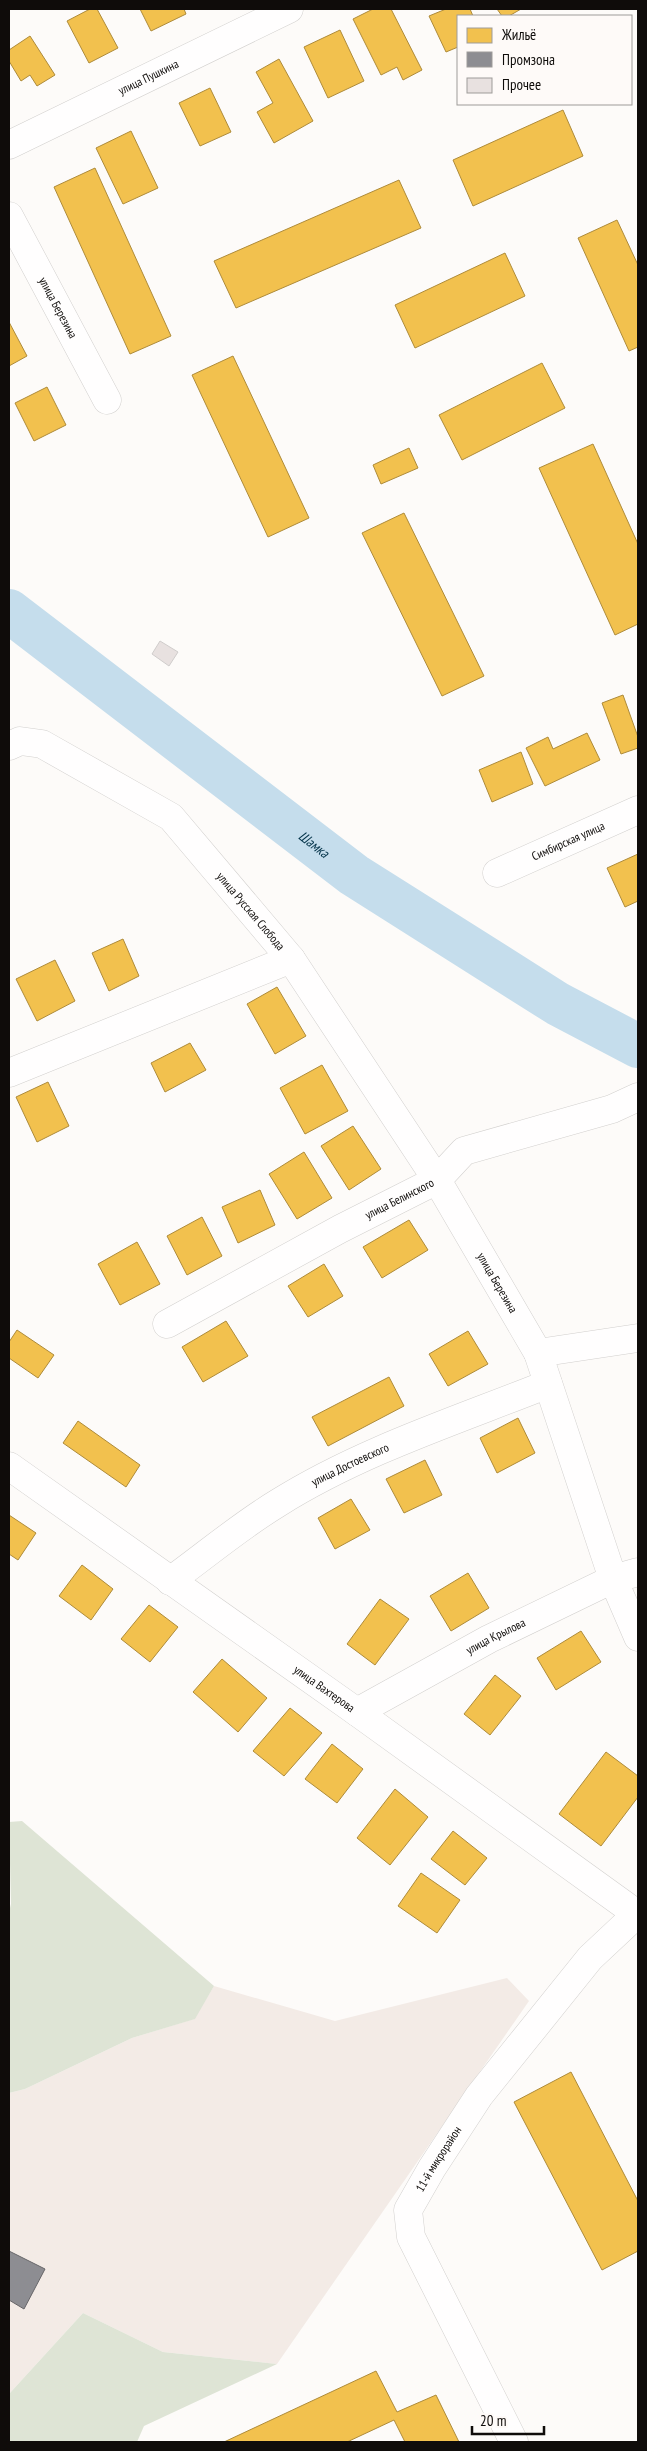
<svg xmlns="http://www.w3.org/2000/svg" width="647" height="2451" font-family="'PT Sans Narrow',sans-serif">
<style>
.built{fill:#f3ebe6}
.green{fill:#dee4d5}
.homes{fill:#f2c14e;stroke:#ae8b3a}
.industry{fill:#8d8d92;stroke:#676669}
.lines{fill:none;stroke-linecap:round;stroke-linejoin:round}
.river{stroke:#c5ddec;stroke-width:44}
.building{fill:#e8e1e0;stroke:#d0cdcc}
.minor-casing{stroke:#d2d0ce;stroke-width:29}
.minor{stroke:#fffefe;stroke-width:28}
.labels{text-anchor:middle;stroke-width:5;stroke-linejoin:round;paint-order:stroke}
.street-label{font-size:12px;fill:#0f0c0a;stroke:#fefaf8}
.water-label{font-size:14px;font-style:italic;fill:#003147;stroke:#fefaf8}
</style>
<rect width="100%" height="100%" fill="#fdfbf9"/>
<path class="built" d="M507,1978L529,2001L277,2364L163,2352L83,2313L9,2394V2093L25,2089L132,2038L194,2019L214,1986L335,2021Z"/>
<g class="green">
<path d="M22,1821L214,1986L195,2019L132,2038L25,2089L9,2093V1912L11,1904L9,1822Z"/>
<path d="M83,2313L163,2352L277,2364L144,2426L137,2442H9V2394Z"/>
</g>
<g class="homes">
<path d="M90,9H97L118,48L89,63L67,21Z"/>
<path d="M140,9H184L186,14L151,31Z"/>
<path d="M373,9H391L422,70L403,80L397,67L381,75L353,19Z"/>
<path d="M446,9H470L473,16H458V47L446,52L429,16Z"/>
<path d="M497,9H521L509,16H502Z"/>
<path d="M340,30L364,81L328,98L304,47Z"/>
<path d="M30,36L55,75L37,86L30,75L21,81L9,61V50Z"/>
<path d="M279,59L313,121L274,143L257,112L273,103L256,72Z"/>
<path d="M210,88L231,132L200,146L179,103Z"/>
<path d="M563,110L583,156L473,206L453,160Z"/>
<path d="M131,131L158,188L123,204L96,148Z"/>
<path d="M95,168L171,336L130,354L54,187Z"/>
<path d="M399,180L421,228L236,308L214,261Z"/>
<path d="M617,220L638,265V347L629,351L578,238Z"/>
<path d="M505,253L525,296L415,348L395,305Z"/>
<path d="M9,322L27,356L9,366Z"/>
<path d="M233,356L309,518L268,537L192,375Z"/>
<path d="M542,363L565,408L462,460L439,415Z"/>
<path d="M47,387L66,425L34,441L15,403Z"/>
<path d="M593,444L638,544V624L615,635L539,468Z"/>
<path d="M409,448L418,468L381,484L373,465Z"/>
<path d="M404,513L484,676L442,696L362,533Z"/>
<path d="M623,695L638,737V748L621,754L602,703Z"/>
<path d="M587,733L600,760L545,786L526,748L548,737L553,749Z"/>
<path d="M521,752L533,784L492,802L479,770Z"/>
<path d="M638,854V901L625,907L607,868Z"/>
<path d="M123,939L139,976L109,991L92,953Z"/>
<path d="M55,960L75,1001L37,1021L16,979Z"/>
<path d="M277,987L306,1036L275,1054L247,1004Z"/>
<path d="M190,1043L206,1070L165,1092L151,1063Z"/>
<path d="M322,1065L348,1111L305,1134L280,1088Z"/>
<path d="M48,1082L69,1126L37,1142L16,1097Z"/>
<path d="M353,1126L381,1169L349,1190L321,1146Z"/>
<path d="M304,1152L332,1198L297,1219L269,1174Z"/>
<path d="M260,1190L275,1225L238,1243L222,1207Z"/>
<path d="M202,1217L222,1256L187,1275L167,1236Z"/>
<path d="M409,1220L428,1250L382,1278L363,1247Z"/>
<path d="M137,1242L160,1284L120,1305L98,1264Z"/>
<path d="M324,1264L343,1296L308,1317L288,1286Z"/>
<path d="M226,1321L248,1356L203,1382L182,1347Z"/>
<path d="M17,1330L54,1355L38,1378L9,1358V1342Z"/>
<path d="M468,1331L488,1364L448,1386L429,1354Z"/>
<path d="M389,1377L404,1406L328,1446L312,1417Z"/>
<path d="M518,1418L535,1453L497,1473L480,1438Z"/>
<path d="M78,1421L140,1465L126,1487L63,1443Z"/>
<path d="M425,1460L442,1495L404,1513L386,1479Z"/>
<path d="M351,1499L370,1530L335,1549L318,1518Z"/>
<path d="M9,1515L36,1533L18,1560L9,1554Z"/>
<path d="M82,1565L113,1589L91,1620L59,1596Z"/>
<path d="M468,1573L489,1608L451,1631L430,1596Z"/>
<path d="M380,1599L409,1619L375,1665L347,1644Z"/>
<path d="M149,1605L178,1627L150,1662L121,1639Z"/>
<path d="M581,1631L601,1662L556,1690L537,1658Z"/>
<path d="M222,1659L267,1698L238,1732L193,1692Z"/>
<path d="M495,1675L521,1696L490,1735L464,1714Z"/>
<path d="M290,1708L322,1733L284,1776L253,1751Z"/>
<path d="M332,1744L363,1769L337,1803L305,1779Z"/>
<path d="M606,1752L638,1776V1797L601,1846L559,1814Z"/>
<path d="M395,1789L428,1817L390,1865L357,1838Z"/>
<path d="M453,1831L487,1858L465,1885L431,1859Z"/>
<path d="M421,1873L460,1900L437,1933L398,1906Z"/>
<path d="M571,2072L638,2201V2251L602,2270L514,2102Z"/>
<path d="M376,2371L397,2412L436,2395L459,2442H405L394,2420L347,2442H224Z"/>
</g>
<path class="industry" d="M9,2251L45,2269L24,2309L9,2300Z"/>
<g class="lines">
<path class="river" id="s1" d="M9,611L354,875L558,1004L638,1046"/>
</g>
<path class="building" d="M160,641L178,652L169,666L152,654Z"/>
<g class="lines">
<g class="minor-casing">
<g id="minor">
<path id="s2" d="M9,145L289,9"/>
<path id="s3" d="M9,216L107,400"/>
<path id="s4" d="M9,746L20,741L42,744L171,817L291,959L9,1073"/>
<path id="s5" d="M497,873L638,810"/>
<path id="s6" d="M291,959L437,1180L538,1353L613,1579L638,1637"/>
<path id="s7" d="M167,1324L340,1229L437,1180L464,1151L612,1109L638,1097"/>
<path d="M538,1353L638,1338"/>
<path id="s8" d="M9,1466L357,1712L637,1914"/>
<path id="s9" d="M170,1581C206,1555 240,1526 278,1503C361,1451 458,1420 548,1384"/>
<path id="s10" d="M357,1712L489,1639L613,1579L638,1572"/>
<path id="s11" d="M514,2442L411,2237L408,2210L432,2168L479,2096L590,1958L638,1913"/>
</g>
</g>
<use href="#minor" class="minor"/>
</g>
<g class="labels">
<g class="street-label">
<text dy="4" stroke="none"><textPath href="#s2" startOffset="155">улица Пушкина</textPath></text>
<text dy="4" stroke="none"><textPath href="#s3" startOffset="104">улица Березина</textPath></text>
<text dy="4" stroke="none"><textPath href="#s5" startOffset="78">Симбирская улица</textPath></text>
<text dy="4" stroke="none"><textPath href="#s4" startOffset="306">улица Русская Слобода</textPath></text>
<text dy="4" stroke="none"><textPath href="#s7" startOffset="264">улица Белинского</textPath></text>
<text dy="4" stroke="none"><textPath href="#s6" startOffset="384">улица Березина</textPath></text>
<text dy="4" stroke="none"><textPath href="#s9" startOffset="215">улица Достоевского</textPath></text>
<text dy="4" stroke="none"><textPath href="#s10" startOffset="158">улица Крылова</textPath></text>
<text dy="4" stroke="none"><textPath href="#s8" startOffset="386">улица Вахтерова</textPath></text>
<text dy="4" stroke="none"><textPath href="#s11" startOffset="316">11-й микрорайон</textPath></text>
</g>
<g class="water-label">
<text dy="5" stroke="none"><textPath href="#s1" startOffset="384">Шамка</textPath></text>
</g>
</g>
<rect width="647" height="2451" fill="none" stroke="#0f0c0a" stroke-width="20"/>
<rect x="457" y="15" width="175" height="90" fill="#fefaf8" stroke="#9e9b99"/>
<rect x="467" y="28" width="25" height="15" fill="#f2c14e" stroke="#9e9b99"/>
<text x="502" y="40" font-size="15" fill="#0f0c0a">Жильё</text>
<rect x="467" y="52" width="25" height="15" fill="#8d8d92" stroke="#9e9b99"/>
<text x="502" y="65" font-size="15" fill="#0f0c0a">Промзона</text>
<rect x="467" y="78" width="25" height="15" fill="#e8e1e0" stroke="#9e9b99"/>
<text x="502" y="90" font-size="15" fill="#0f0c0a">Прочее</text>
<path d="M472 2426v8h72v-8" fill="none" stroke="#0f0c0a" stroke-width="2.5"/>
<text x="480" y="2426" font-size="15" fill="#0f0c0a" stroke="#fefaf8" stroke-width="4" paint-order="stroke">20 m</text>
</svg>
